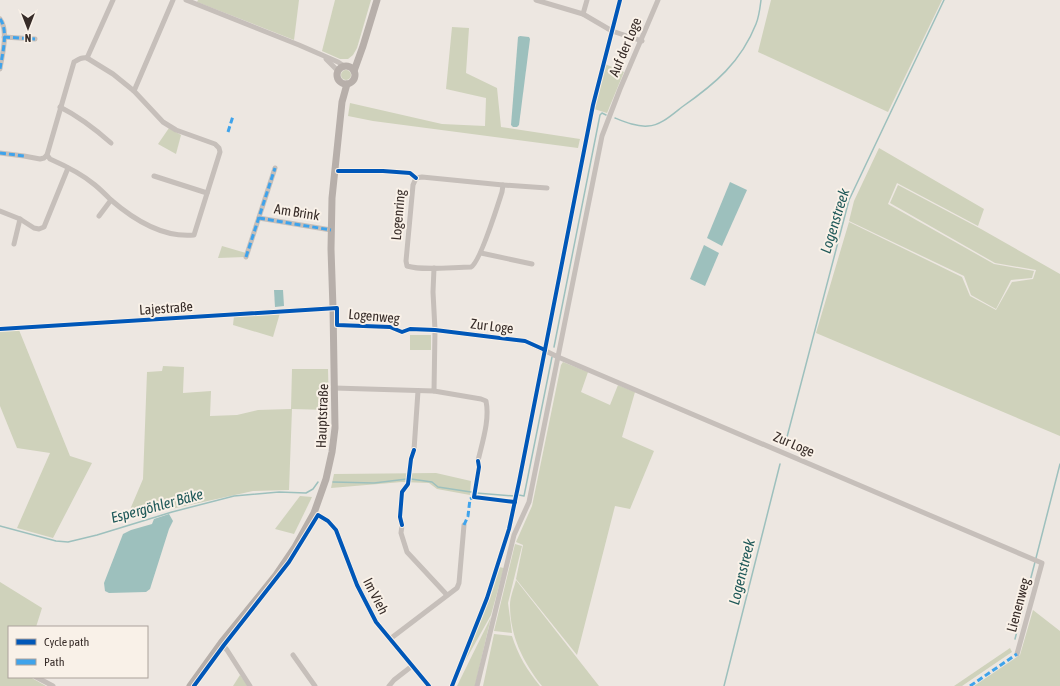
<svg xmlns="http://www.w3.org/2000/svg" width="1060" height="686" font-family="'Asap Condensed',sans-serif">
<style>
.green{fill:#cfd2bb}
.water{fill:#9dc0bd}
.lines{fill:none;stroke-linecap:round;stroke-linejoin:round}
.stream{stroke:#9dc0bd;stroke-width:1.5}
.minor{stroke:#c6bfba;stroke-width:5}
.secondary{stroke:#b7afaa;stroke-width:7}
.quiet{stroke:#3fa3eb;stroke-width:3;stroke-dasharray:6 3;stroke-linecap:butt}
.cycleway-casing{stroke:#f9f1e8;stroke-width:6}
.cycleway{stroke:#0057b8;stroke-width:4}
.labels{text-anchor:middle;stroke-width:4;stroke-linejoin:round;paint-order:stroke}
.street-label{font-size:14px;fill:#372c28;stroke:#f9f1e8}
.water-label{font-size:15px;font-style:italic;fill:#1e5858;stroke:#f9f1e8}
</style>
<rect width="100%" height="100%" fill="#ede7e1"/>
<g class="green">
<path d="M198,0H299L294,40L197,2Z"/>
<path d="M335,0H371L357,48L353,55L348,59H340L322,51Z"/>
<path d="M771,0H942L888,112L758,52Z"/>
<path d="M452,27L469,28L466,73L497,88L501,127L580,139L578,148L373,121L348,116L350,103L442,124L485,126L486,98L446,89Z"/>
<path d="M605,64L624,72L607,113L594,109Z"/>
<circle cx="346" cy="75" r="5"/>
<path d="M169,128L181,135L176,154L158,144Z"/>
<path d="M879,148L984,209L978,226L897,183L888,204L994,264L1034,271L1032,278L1011,280L996,309L971,295L964,276L849,221L854,201Z"/>
<path d="M898,185L981,229L1060,274V436L816,333L849,222L962,277L970,296L996,310L1012,282L1033,279L1036,270L995,263L890,203Z"/>
<path d="M222,246L246,253L245,257L218,258Z"/>
<path d="M280,313L273,337L233,325L234,316Z"/>
<path d="M0,330H19L70,456L92,463L53,538L17,528L50,453L17,448L0,406Z"/>
<rect x="410" y="335" width="21" height="15"/>
<path d="M563,362L588,372L581,392L610,405L618,385L635,392L622,437L654,451L630,509L615,506L577,655L516,579L523,545L516,542L532,506L561,365Z"/>
<path d="M163,366L184,367L183,393L211,391L210,416L237,415L258,410L291,409L292,369H328L329,410L292,409L289,490L253,491L126,519L143,479L147,372L162,371Z"/>
<path d="M436,473L471,481L470,495L437,489L429,483L402,482L331,488L334,474Z"/>
<path d="M300,496L312,497L294,534L275,529Z"/>
<path d="M515,544L522,546L508,603L512,633L494,631Z"/>
<path d="M499,567L504,568L491,615L464,663Z"/>
<path d="M516,580L599,686H542C523,662 510,636 510,605C510,597 514,588 516,580Z"/>
<path d="M0,582L42,608L36,627H9V677H30L46,686H0Z"/>
<path d="M1033,610L1060,631V686H974L1020,655Z"/>
<path d="M491,617L475,686H457Z"/>
<path d="M494,634L512,636C518,655 527,670 540,686H483Z"/>
<path d="M1010,648L1012,652L962,686H954Z"/>
<path d="M240,675L248,686H233Z"/>
</g>
<g class="water">
<path d="M520,36L529,37L530,39L519,125L517,127H513L511,125L518,37Z"/>
<path d="M730,182L747,190L722,246L707,238Z"/>
<path d="M704,245L719,253L705,286L690,279Z"/>
<path d="M274,290H283L284,306L275,307Z"/>
<path d="M169,514L173,521L169,529L150,589L146,592L109,593L105,591L104,583L123,534L131,530L152,524L154,519Z"/>
</g>
<g class="lines">
<g class="stream">
<path d="M615,118C625,122 637,127 648,126C660,126 673,114 682,107C715,84 741,62 756,24C759,17 760,8 761,0"/>
<path d="M554,347L600,115L602,113L606,115"/>
<path d="M787,437L849,200L944,0"/>
<path d="M411,479L432,482L438,487L471,492"/>
<path d="M333,482L374,483L407,479"/>
<path d="M476,493L514,496"/>
<path d="M519,495L524,496L552,357"/>
<path d="M0,526L56,541L68,542L97,535L172,512L234,496L279,492L306,493L313,489L318,482"/>
<path d="M1036,558L1060,464"/>
<path d="M1015,639L1035,562"/>
<path d="M724,686L780,464"/>
</g>
<g class="minor">
<path d="M186,0L299,45L338,62L344,66"/>
<path d="M536,0L583,14L612,31L642,41"/>
<path d="M583,14L587,0"/>
<path d="M0,19C9,31 2,55 0,69"/>
<path d="M4,37L35,39"/>
<path d="M326,59L338,71"/>
<path d="M134,91L173,0"/>
<path d="M60,107C80,117 94,128 111,143"/>
<path d="M0,153L24,156L40,159L44,158L47,155L50,159C66,166 82,174 95,185C101,190 106,195 111,200C133,219 163,238 194,235L220,152L219,148L215,144L176,130L163,122L134,91L113,74L87,58"/>
<path d="M47,155L74,62C79,59 82,57 87,58L113,0"/>
<path d="M154,176L207,193"/>
<path d="M422,177L503,185L502,192C498,204 480,263 471,267C453,267 424,271 407,266L406,261L413,185L416,178Z"/>
<path d="M503,185L547,188"/>
<path d="M0,211L20,219L34,228L39,229L44,227L68,168"/>
<path d="M99,216L111,200"/>
<path d="M259,218L331,230"/>
<path d="M14,244L20,219"/>
<path d="M481,253L532,264"/>
<path d="M246,257L275,168"/>
<path d="M334,325L390,327L402,332"/>
<path d="M0,329L333,308"/>
<path d="M435,330L525,341L558,357L1042,563L1017,654"/>
<path d="M334,388L434,391L435,330L433,292L434,268"/>
<path d="M434,391L481,399L486,401C490,420 482,443 478,461"/>
<path d="M414,450L418,391"/>
<path d="M314,513L328,521L336,530L357,585L376,622L429,686"/>
<path d="M402,525L401,533L407,552L447,595"/>
<path d="M390,639L457,588L459,583L464,525"/>
<path d="M221,643L227,650L250,686"/>
<path d="M293,655L315,686"/>
<path d="M36,677L53,686"/>
<path d="M389,686L394,680L412,666"/>
<path d="M477,686L514,535L529,502L602,136L620,89L658,0"/>
</g>
<g class="secondary">
<circle cx="346" cy="75" r="9"/>
<path d="M354,71L363,46L377,0"/>
<path d="M190,686L221,643L276,575L295,547L314,513L326,479L332,452L335,428L333,308L331,249L332,198L342,102L347,84"/>
</g>
<g class="quiet">
<path d="M0,19C9,31 2,55 0,69"/>
<path d="M4,37L35,39"/>
<path d="M228,132L233,116"/>
<path d="M0,153L24,156"/>
<path d="M259,218L331,230"/>
<path d="M246,257L275,168"/>
<path d="M464,525L468,516L470,499L474,497"/>
<path d="M970,686L1017,654"/>
</g>
<g class="cycleway-casing">
<g id="cycleway">
<path d="M338,171H383L410,173L416,178"/>
<path d="M0,329L337,308V325L390,327L402,332L410,329L435,330L525,341L545,350"/>
<path d="M478,461L479,467L474,497L515,502"/>
<path d="M402,525L400,517L402,492L408,484L411,459L414,450"/>
<path d="M194,686L224,645L289,562L318,515L328,521L336,530L357,585L376,622L429,686"/>
<path d="M452,686L487,598L509,529L519,482L593,105L620,0"/>
</g>
</g>
<use href="#cycleway" class="cycleway"/>
</g>
<g class="labels">
<g class="street-label">
<text transform="translate(625 47) rotate(-67)" y="5">Auf der Loge</text>
<text transform="translate(297 212) rotate(9)" y="5">Am Brink</text>
<text transform="translate(398 215) rotate(-85)" y="5">Logenring</text>
<text transform="translate(166 308) rotate(-4)" y="5">Lajestraße</text>
<text transform="translate(374 316) rotate(5)" y="5">Logenweg</text>
<text transform="translate(492 326) rotate(7)" y="5">Zur Loge</text>
<text transform="translate(322 416) rotate(-88)" y="5">Hauptstraße</text>
<text transform="translate(794 444) rotate(23)" y="5">Zur Loge</text>
<text transform="translate(376 596) rotate(63)" y="5">Im Vieh</text>
<text transform="translate(1018 605) rotate(-75)" y="5">Lienenweg</text>
</g>
<g class="water-label">
<text transform="translate(835 221) rotate(-73)" y="5">Logenstreek</text>
<text transform="translate(157 506) rotate(-15)" y="5">Espergöhler Bäke</text>
<text transform="translate(742 572) rotate(-76)" y="5">Logenstreek</text>
</g>
</g>
<rect x="8" y="626" width="140" height="52" fill="#f9f1e8" stroke="#aba29b"/>
<rect x="16" y="639" width="20" height="6" fill="#0057b8" stroke="#aba29b"/>
<text x="44" y="646" font-size="12" fill="#372c28">Cycle path</text>
<rect x="16" y="659" width="20" height="6" fill="#3fa3eb" stroke="#aba29b"/>
<text x="44" y="666" font-size="12" fill="#372c28">Path</text>
<g transform="translate(28 28) rotate(180)" stroke="#f9f1e8" stroke-width="3" paint-order="stroke">
<path d="M0-3L7 15L0 10L-7 15Z" fill="#372c28"/>
<text y="-6" font-size="11" font-weight="bold" text-anchor="middle" fill="#372c28">N</text>
</g>
</svg>
